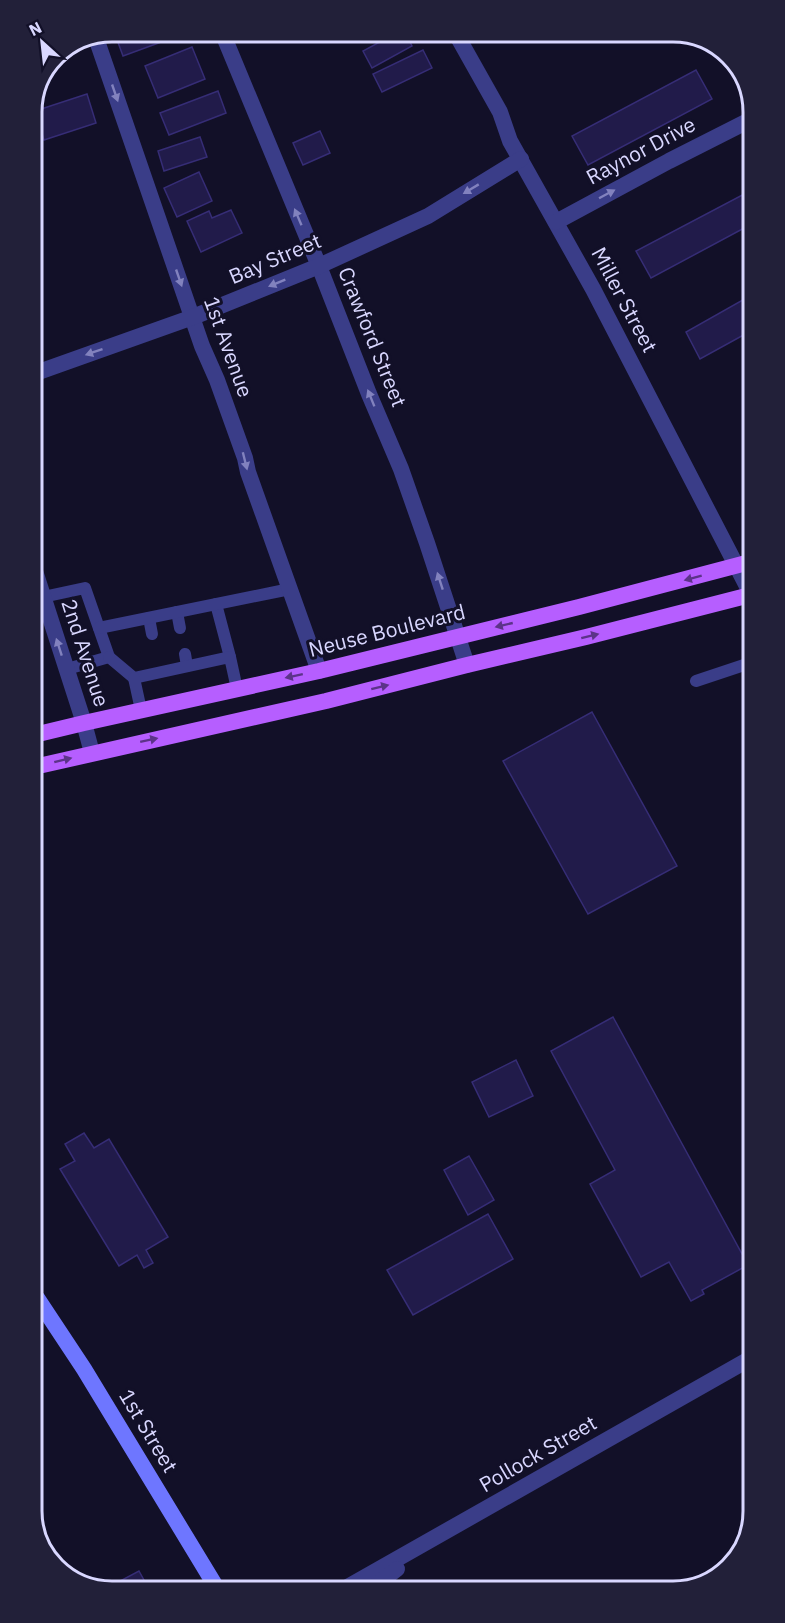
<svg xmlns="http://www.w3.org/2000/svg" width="785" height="1623" font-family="'IBM Plex Sans',sans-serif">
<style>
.building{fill:#211b4a;stroke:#362d76;stroke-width:1.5}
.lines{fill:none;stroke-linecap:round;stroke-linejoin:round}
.service{stroke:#3a3d88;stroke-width:12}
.minor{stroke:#3a3d88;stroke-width:16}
.tertiary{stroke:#3a3d88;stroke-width:16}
.secondary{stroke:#6e76ff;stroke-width:16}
.primary{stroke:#b65eff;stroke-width:16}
.oneway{fill:#8282be}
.oneway2{fill:#5c3389}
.labels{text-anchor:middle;stroke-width:6;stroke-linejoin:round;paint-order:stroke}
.street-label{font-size:21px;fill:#d9d7ff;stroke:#121028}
.rim{fill:none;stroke:#d9d7ff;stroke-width:3}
</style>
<rect width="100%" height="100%" fill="#121028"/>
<g class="building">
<path d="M132,32H161L164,41L123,56L116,37Z"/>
<path d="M398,32H405L412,46L372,68L363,51Z"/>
<path d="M192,47L205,79L158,98L145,66Z"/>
<path d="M423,50L432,68L382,92L373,74Z"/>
<path d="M696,70L712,99L588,165L572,136Z"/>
<path d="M218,91L226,113L169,135L160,113Z"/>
<path d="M87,94L96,123L44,140L35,111Z"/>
<path d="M320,131L330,153L303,165L293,143Z"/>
<path d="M200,137L207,157L164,171L158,151Z"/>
<path d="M199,172L212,201L177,217L164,188Z"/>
<path d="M748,192V226L651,278L636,251Z"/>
<path d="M231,210L242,233L201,252L187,221L209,211L212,218Z"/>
<path d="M748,297L749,332L700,359L686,332Z"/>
<path d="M592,712L677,866L588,914L503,761Z"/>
<path d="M613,1017L748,1265L702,1290L704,1294L691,1301L669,1262L641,1277L590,1184L615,1170L551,1051Z"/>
<path d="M516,1060L533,1096L489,1117L472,1082Z"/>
<path d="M84,1133L94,1148L109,1139L168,1237L146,1250L153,1263L144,1268L137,1255L119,1266L60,1169L75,1161L65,1144Z"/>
<path d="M469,1156L494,1200L468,1215L444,1170Z"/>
<path d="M488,1214L513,1259L413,1315L387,1270Z"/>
<path d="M139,1571L150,1591H106L103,1590Z"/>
</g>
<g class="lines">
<g class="service">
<path d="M43,597L85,588L109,657L67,669"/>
<path d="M216,604L230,657"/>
<path d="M177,612L180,628"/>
<path d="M149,618L152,634"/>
<path d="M99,628L290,589"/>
<path d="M185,654L187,666"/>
<path d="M109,657L134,678L230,657L237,689"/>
<path d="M134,678L141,710"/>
<path d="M696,681L750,663"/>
</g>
<g class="minor">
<path d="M222,32L319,266L369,394L401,469L427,543L467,665"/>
<path d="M455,32L500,112L510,141L593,289L750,592"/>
<path d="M96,38L202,346L217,380L245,458L248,472L319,671"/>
<path d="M556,222L669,161L748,121"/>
<path d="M33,374L193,317L319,266L428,216L521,159"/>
<path d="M34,568L84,723L92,753"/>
</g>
<g class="tertiary">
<path d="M344,1589L753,1357"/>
<path d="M371,1589L397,1569"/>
</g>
<path class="secondary" d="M37,1298L84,1369L218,1590"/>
<g class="primary">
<path d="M34,735L84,723L319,671L579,607L750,562"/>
<path d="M34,767L326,701L467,665L586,637L750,595"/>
</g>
</g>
<defs><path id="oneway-solid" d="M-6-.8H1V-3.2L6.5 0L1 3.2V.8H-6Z" transform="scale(1.5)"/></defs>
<g class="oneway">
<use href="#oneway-solid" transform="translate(115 93) rotate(71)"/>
<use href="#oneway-solid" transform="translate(471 189) rotate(149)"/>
<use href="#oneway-solid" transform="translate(607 194) rotate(-28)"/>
<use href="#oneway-solid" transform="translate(298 217) rotate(-113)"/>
<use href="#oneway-solid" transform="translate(179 278) rotate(71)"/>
<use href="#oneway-solid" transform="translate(277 283) rotate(158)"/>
<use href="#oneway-solid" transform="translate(94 352) rotate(161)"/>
<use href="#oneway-solid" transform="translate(371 398) rotate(-112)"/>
<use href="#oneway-solid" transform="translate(245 461) rotate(76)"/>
<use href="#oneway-solid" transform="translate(440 581) rotate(-108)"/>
<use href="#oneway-solid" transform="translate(59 647) rotate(-108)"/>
</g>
<g class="oneway2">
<use href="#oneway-solid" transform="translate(693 578) rotate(165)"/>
<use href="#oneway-solid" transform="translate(504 625) rotate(167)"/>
<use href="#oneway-solid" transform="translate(590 636) rotate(-14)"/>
<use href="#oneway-solid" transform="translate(294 676) rotate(168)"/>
<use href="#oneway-solid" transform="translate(380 687) rotate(-14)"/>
<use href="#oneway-solid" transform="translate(149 740) rotate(-12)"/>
<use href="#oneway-solid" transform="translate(63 760) rotate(-14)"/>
</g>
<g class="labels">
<g class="street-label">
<text transform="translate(641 151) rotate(-28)" y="7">Raynor Drive</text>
<text transform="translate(275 259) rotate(-23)" y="7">Bay Street</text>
<text transform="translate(624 300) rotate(62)" y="7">Miller Street</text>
<text transform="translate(372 337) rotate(68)" y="7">Crawford Street</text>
<text transform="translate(228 347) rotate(70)" y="7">1st Avenue</text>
<text transform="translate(387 631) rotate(-14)" y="7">Neuse Boulevard</text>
<text transform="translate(85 653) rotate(72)" y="7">2nd Avenue</text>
<text transform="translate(148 1431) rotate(59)" y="7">1st Street</text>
<text transform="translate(538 1454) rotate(-30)" y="7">Pollock Street</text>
</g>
</g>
<path d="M0 0H785V1623H0ZM112 42H673A70 70 0 0 1 743 112V1511A70 70 0 0 1 673 1581H112A70 70 0 0 1 42 1511V112A70 70 0 0 1 112 42Z" fill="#222039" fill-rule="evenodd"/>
<path class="rim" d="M112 42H673A70 70 0 0 1 743 112V1511A70 70 0 0 1 673 1581H112A70 70 0 0 1 42 1511V112A70 70 0 0 1 112 42Z"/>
<g transform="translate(42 42) rotate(333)" stroke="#121028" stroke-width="4.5" paint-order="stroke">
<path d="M0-4.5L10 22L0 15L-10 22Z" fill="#d9d7ff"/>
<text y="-9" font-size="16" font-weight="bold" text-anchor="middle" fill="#d9d7ff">N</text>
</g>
</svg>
